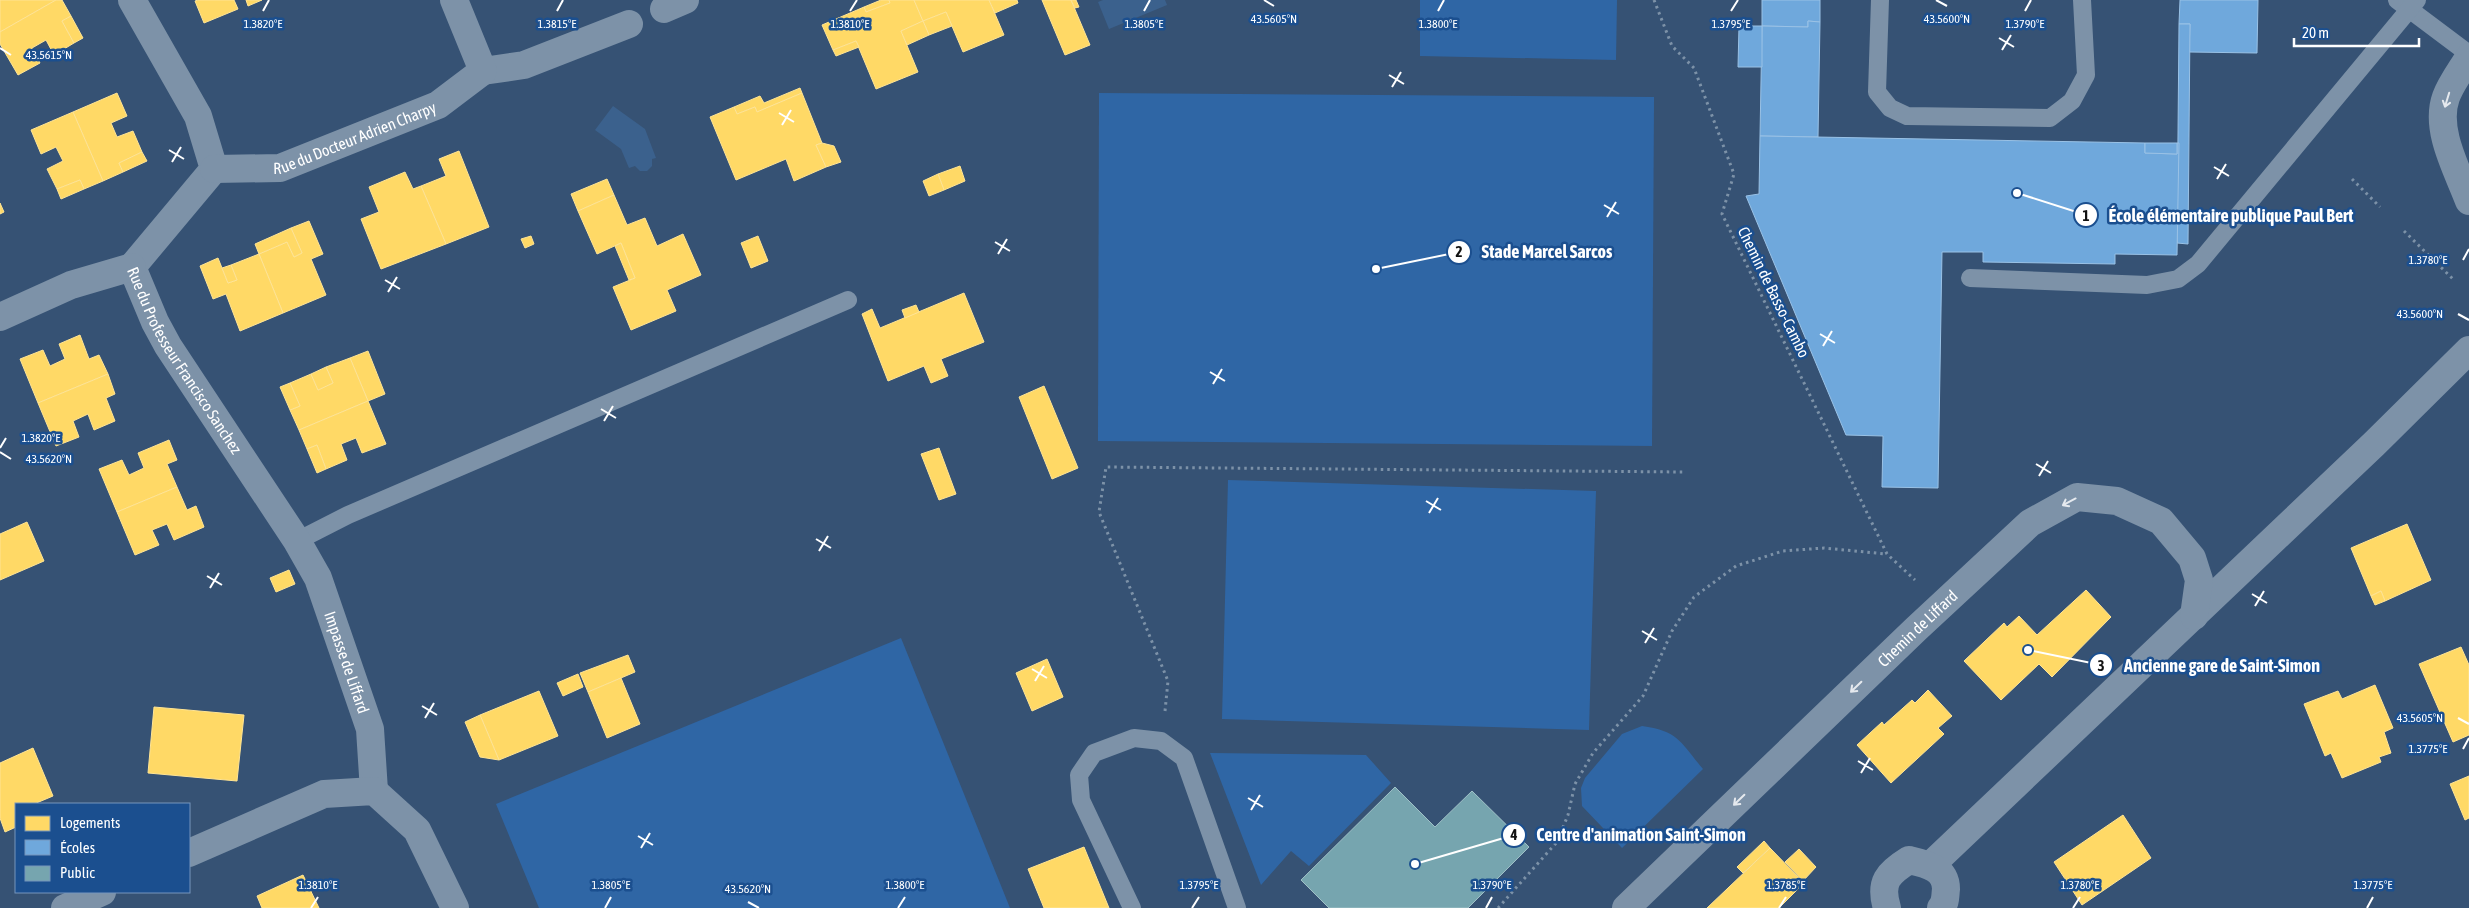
<svg xmlns="http://www.w3.org/2000/svg" width="2469" height="908" font-family="'Asap Condensed',sans-serif">
<style>
.green{fill:#2f66a5}
.water{fill:#3b618d}
.homes{fill:#ffd966;stroke:#ffe494}
.schools{fill:#6fa8dc;stroke:#9ac2e6}
.public{fill:#76a5af;stroke:#9fc0c7}
.lines{fill:none;stroke-linecap:round;stroke-linejoin:round}
.path{stroke:#7d92a8;stroke-width:3;stroke-dasharray:2.5 4;stroke-linecap:butt}
.lane{stroke:#7d92a8;stroke-width:18}
.street{stroke:#7d92a8;stroke-width:28}
.oneway{stroke:#e5e9ee}
.ticks{fill:none;stroke:#fff;stroke-width:2}
.labels{text-anchor:middle;stroke-width:5;stroke-linejoin:round;paint-order:stroke}
.street-label{font-size:16px;fill:#fff;stroke:#1b4f8f}
.ticks-label{font-size:12px;text-anchor:middle;fill:#fff;stroke:#1b4f8f;stroke-width:5;stroke-linejoin:round;paint-order:stroke}
.leader{fill:none;stroke:#fff;stroke-width:2}
.callout-dot{fill:#fff;stroke:#1b4f8f;stroke-width:2}
.mark-label{font-size:15px;text-anchor:middle;font-weight:bold;fill:#111}
.callout-label{font-size:18px;text-anchor:middle;font-weight:bold;fill:#fff;stroke:#1b4f8f;stroke-width:5;stroke-linejoin:round;paint-order:stroke}
</style>
<rect width="100%" height="100%" fill="#365274"/>
<g class="green">
<path d="M1420,0H1617L1616,60L1420,56Z"/>
<path d="M1099,93L1654,97L1652,446L1098,441Z"/>
<path d="M1228,480L1596,491L1589,730L1222,719Z"/>
<path d="M901,638L1010,908H539L496,804Z"/>
<path d="M1642,726C1679,731 1681,743 1703,769L1622,848L1582,806L1581,788L1585,778L1622,734Z"/>
<path d="M1210,753L1366,755L1391,783L1309,866L1291,851L1261,885Z"/>
</g>
<g class="water">
<path d="M1103,0H1165L1167,5L1109,29L1098,2Z"/>
<path d="M613,106L645,129L656,158L652,159V166L647,171H640L635,166L629,168L621,149L595,130Z"/>
</g>
<g class="homes">
<path d="M0,0H56L0,32Z"/>
<path d="M56,0H62L71,16L62,21L74,43L54,55L46,40L32,48L40,63L18,75L0,44V32Z"/>
<path d="M198,0H234L238,9L204,23L195,1Z"/>
<path d="M246,0H262L248,6Z"/>
<path d="M881,0H889L890,3L866,12L864,7Z"/>
<path d="M889,0H914L923,21L901,31L918,72L876,89L856,41L833,50L822,25L864,7L866,12L890,3Z"/>
<path d="M914,0H989L1004,35L963,52L946,12L923,21Z"/>
<path d="M989,0H1017L1018,3L995,13Z"/>
<path d="M1042,0H1071L1090,45L1065,55Z"/>
<path d="M1071,0H1076L1079,7L1075,8Z"/>
<path d="M946,12L952,26L929,35L923,21Z"/>
<path d="M71,16L83,38L74,43L62,21Z"/>
<path d="M923,21L929,35L907,45L901,31Z"/>
<path d="M856,41L859,47L836,56L833,50Z"/>
<path d="M800,88L802,93L757,112L755,107L737,114L734,107L760,96L764,103Z"/>
<path d="M117,93L127,116L111,123L117,137L133,131L142,152L119,163L123,172L103,181L73,112Z"/>
<path d="M802,93L822,143L816,145L826,167L794,181L786,159L736,180L710,117L734,107L737,114L755,107L757,112Z"/>
<path d="M73,112L103,181L84,189L80,180L57,189L47,169L63,161L56,147L41,154L31,130Z"/>
<path d="M822,143L834,146L841,162L826,167L816,145Z"/>
<path d="M459,151L489,227L446,244L421,186L446,176L439,159Z"/>
<path d="M142,152L147,161L123,172L119,163Z"/>
<path d="M960,166L965,181L944,190L938,174Z"/>
<path d="M405,172L413,189L421,186L446,244L381,269L361,219L379,212L369,187Z"/>
<path d="M938,174L944,190L929,196L923,181Z"/>
<path d="M607,179L614,195L578,211L571,194Z"/>
<path d="M80,180L84,189L61,199L57,189Z"/>
<path d="M614,195L627,225L645,218L657,246L683,234L701,275L667,290L676,311L631,330L613,287L635,278L621,243L597,254L578,211Z"/>
<path d="M0,203L4,212L0,214Z"/>
<path d="M309,221L323,254L311,259L326,295L283,313L259,254L287,242L294,257L302,253L291,228Z"/>
<path d="M291,228L302,253L294,257L287,242L259,254L255,244Z"/>
<path d="M531,236L534,244L525,248L521,239Z"/>
<path d="M758,236L768,261L751,268L741,243Z"/>
<path d="M621,243L635,278L629,280L615,246Z"/>
<path d="M259,254L283,313L240,331L226,294L213,299L200,266L218,258L228,283L237,280L231,265Z"/>
<path d="M231,265L237,280L228,283L222,268Z"/>
<path d="M964,293L984,342L941,359L948,376L931,383L924,366L888,381L862,314L872,309L880,328Z"/>
<path d="M916,305L919,312L905,318L902,310Z"/>
<path d="M80,335L89,359L99,355L108,374L38,403L20,359L43,350L50,366L65,359L59,344Z"/>
<path d="M368,351L385,394L368,401L350,358Z"/>
<path d="M350,358L368,401L299,430L290,410L300,406L290,383L311,374L318,390L333,383L326,367Z"/>
<path d="M326,367L333,383L318,390L311,374Z"/>
<path d="M108,374L115,394L106,398L115,421L94,430L88,414L73,421L79,437L56,446L38,403Z"/>
<path d="M290,383L300,406L290,410L280,387Z"/>
<path d="M1044,386L1078,468L1052,479L1019,397Z"/>
<path d="M368,401L386,444L362,453L356,438L341,444L347,460L326,469L317,445L307,449L299,430Z"/>
<path d="M169,440L177,460L167,464L177,487L117,512L99,469L122,460L129,475L144,468L138,453Z"/>
<path d="M317,445L326,469L317,473L307,449Z"/>
<path d="M939,448L956,494L939,500L921,454Z"/>
<path d="M177,487L187,510L196,506L204,527L174,540L167,524L152,530L159,545L135,555L117,512Z"/>
<path d="M27,522L44,561L0,580V534Z"/>
<path d="M2407,524L2431,580L2385,601L2381,591L2371,596L2351,548Z"/>
<path d="M289,570L295,584L276,592L270,578Z"/>
<path d="M2086,590L2111,617L2052,677L2039,664L2001,700L1964,661L2004,623L2007,627L2019,616L2037,635Z"/>
<path d="M2381,591L2385,601L2375,605L2371,596Z"/>
<path d="M2461,647L2469,665V735L2453,742L2419,664Z"/>
<path d="M628,655L635,672L588,692L580,673Z"/>
<path d="M1047,659L1063,697L1032,711L1016,673Z"/>
<path d="M578,674L583,687L563,696L557,683Z"/>
<path d="M621,678L640,724L607,738L588,692Z"/>
<path d="M2375,685L2393,728L2384,732L2391,753L2379,757L2381,762L2342,778L2331,753L2325,756L2304,704L2338,691L2342,699Z"/>
<path d="M1928,690L1952,716L1938,728L1944,734L1891,783L1857,745L1882,722L1884,725L1912,700L1915,703Z"/>
<path d="M539,691L558,736L499,760L480,715Z"/>
<path d="M154,707L244,715L237,781L148,773Z"/>
<path d="M480,715L499,760L480,757L465,722Z"/>
<path d="M33,748L53,796L34,804H16V827L5,832L0,818V763Z"/>
<path d="M2469,776V818L2465,820L2450,784Z"/>
<path d="M2123,815L2151,858L2082,905L2054,862Z"/>
<path d="M1764,841L1770,848L1743,873L1737,867Z"/>
<path d="M1084,847L1109,908H1044L1028,869Z"/>
<path d="M1770,848L1804,883L1779,908H1707Z"/>
<path d="M1799,849L1816,867L1803,881L1785,862Z"/>
<path d="M303,875L319,908H262L257,896Z"/>
</g>
<g class="schools">
<path d="M1762,0H1820V22L1808,21V27L1762,26Z"/>
<path d="M2180,0H2258L2257,53L2189,52L2190,24H2179Z"/>
<path d="M1808,21L1820,22L1818,137L1760,136L1762,26L1808,27Z"/>
<path d="M2179,24H2190L2188,244L2177,243Z"/>
<path d="M1739,26H1762V67H1738Z"/>
<path d="M1760,136L2145,143V153L2177,154V143H2179L2177,255L2115,254V264L1983,262V252H1942L1938,488L1882,487L1883,436L1846,435L1746,196L1759,194Z"/>
<path d="M2145,143H2177V154L2145,153Z"/>
</g>
<path class="public" d="M1395,787L1435,827L1472,791L1529,847L1468,908H1329L1301,880Z"/>
<g class="lines">
<g class="path">
<path d="M1654,0L1672,46L1694,68L1734,174L1722,214L1887,554L1915,580"/>
<path d="M2352,179L2380,207"/>
<path d="M2404,231L2455,281"/>
<path d="M1165,711L1168,681L1099,512L1106,467L1683,472"/>
<path d="M1498,908L1557,842L1568,815L1575,784L1593,753L1643,696L1672,631L1694,597L1736,566L1783,551L1824,548L1886,554"/>
</g>
<g class="lane">
<path d="M1880,0L1877,92L1890,108L1907,116L2050,118L2072,101L2086,75L2082,0"/>
<path d="M2397,0L2469,54"/>
<path d="M1970,278L2147,285L2178,279L2198,264L2417,0"/>
<path d="M297,541L348,515L848,300"/>
<path d="M1132,908L1081,800L1079,775L1094,753L1134,738L1161,741L1184,758L1237,908"/>
</g>
<g class="street">
<path id="s1" d="M132,0L198,116L214,169L132,267L155,322L168,346L297,541L318,578L370,729L374,791"/>
<path d="M664,9L685,0"/>
<path d="M2469,57C2462,69 2451,83 2446,97C2434,130 2458,171 2469,201"/>
<path d="M483,71L524,65L629,24"/>
<path id="s2" d="M214,169L280,168L438,105L483,71L454,0"/>
<path d="M0,317L71,285L132,267"/>
<path d="M189,853L324,794L374,791L417,830L455,908"/>
<path d="M1931,865L2374,444L2469,350"/>
<path d="M65,908L102,892"/>
<path id="s3" d="M1626,908L1916,629L2030,523L2077,497L2117,501L2161,521L2192,558L2199,580L2194,616"/>
<path d="M1887,908C1879,882 1888,873 1909,860C1926,864 1946,868 1946,889C1945,897 1946,902 1941,908"/>
</g>
</g>
<defs><path id="oneway-shaft" d="M-6 0H5M1.5-3L5.5 0L1.5 3" fill="none" stroke-width="1.6" stroke-linecap="round" stroke-linejoin="round" transform="scale(1.25)"/></defs>
<g class="oneway">
<use href="#oneway-shaft" transform="translate(2447 100) rotate(107)"/>
<use href="#oneway-shaft" transform="translate(2069 502) rotate(152)"/>
<use href="#oneway-shaft" transform="translate(1856 687) rotate(136)"/>
<use href="#oneway-shaft" transform="translate(1739 800) rotate(136)"/>
</g>
<path class="ticks" d="M1264,0L1274,6M1936,0L1947,6M263,11L269,0M557,11L563,0M850,11L857,0M1144,11L1150,0M1438,11L1444,0M1731,11L1738,0M2025,11L2031,0M1999,38L2014,47M0,48L11,55M2002,50L2011,35M1389,75L1404,84M1392,87L1401,72M779,113L794,122M782,125L791,110M169,150L184,159M172,162L181,147M2214,167L2229,176M2217,179L2226,164M1604,205L1619,214M1607,217L1616,202M995,242L1010,251M998,254L1007,239M2463,260L2469,249M385,280L400,289M388,292L397,277M2458,314L2469,320M1820,334L1835,343M1823,346L1832,331M1210,372L1225,381M1213,384L1222,369M601,409L616,418M604,421L613,406M0,448L6,438M0,452L11,459M2036,464L2051,473M2039,476L2048,461M1426,501L1441,510M1429,513L1438,498M816,539L831,548M819,551L828,536M207,576L222,585M210,588L219,573M2252,594L2267,603M2255,606L2264,591M1642,631L1657,640M1645,643L1654,628M1032,669L1047,678M1035,681L1044,666M422,706L437,715M425,718L434,703M2458,718L2469,724M2463,749L2469,738M1858,761L1873,770M1861,773L1870,758M1248,798L1263,807M1251,810L1260,795M638,836L653,845M641,848L650,833M748,902L759,908M311,908L318,897M605,908L611,897M898,908L905,897M1192,908L1199,897M1486,908L1492,897M1779,908L1786,897M2073,908L2080,897M2367,908L2373,897"/>
<g class="labels">
<g class="street-label">
<text dy="6" stroke="none"><textPath href="#s2" startOffset="146">Rue du Docteur Adrien Charpy</textPath></text>
<text transform="translate(1774 292) rotate(64)" y="6">Chemin de Basso-Cambo</text>
<text dy="6" stroke="none"><textPath href="#s1" startOffset="424">Rue du Professeur Francisco Sanchez</textPath></text>
<text dy="6" stroke="none"><textPath href="#s3" startOffset="404">Chemin de Liffard</textPath></text>
<text dy="6" stroke="none"><textPath href="#s1" startOffset="769">Impasse de Liffard</textPath></text>
</g>
</g>
<g class="ticks-label">
<text x="1274" y="23">43.5605°N</text>
<text x="1947" y="23">43.5600°N</text>
<text x="557" y="28">1.3815°E</text>
<text x="850" y="28">1.3810°E</text>
<text x="1144" y="28">1.3805°E</text>
<text x="1438" y="28">1.3800°E</text>
<text x="1731" y="28">1.3795°E</text>
<text x="2025" y="28">1.3790°E</text>
<text x="263" y="28">1.3820°E</text>
<text x="49" y="59">43.5615°N</text>
<text x="2428" y="264">1.3780°E</text>
<text x="2420" y="318">43.5600°N</text>
<text x="41" y="442">1.3820°E</text>
<text x="49" y="463">43.5620°N</text>
<text x="2420" y="722">43.5605°N</text>
<text x="2428" y="753">1.3775°E</text>
<text x="318" y="889">1.3810°E</text>
<text x="611" y="889">1.3805°E</text>
<text x="905" y="889">1.3800°E</text>
<text x="1199" y="889">1.3795°E</text>
<text x="1492" y="889">1.3790°E</text>
<text x="1786" y="889">1.3785°E</text>
<text x="2080" y="889">1.3780°E</text>
<text x="2373" y="889">1.3775°E</text>
<text x="748" y="893">43.5620°N</text>
</g>
<path class="leader" d="M2017 193L2086 215M1376 269L1459 252M2028 650L2101 665M1415 864L1514 835"/>
<g class="callout-dot">
<circle cx="2017" cy="193" r="5"/>
<circle cx="1376" cy="269" r="5"/>
<circle cx="2028" cy="650" r="5"/>
<circle cx="1415" cy="864" r="5"/>
<circle cx="2086" cy="215" r="12"/>
<circle cx="1459" cy="252" r="12"/>
<circle cx="2101" cy="665" r="12"/>
<circle cx="1514" cy="835" r="12"/>
</g>
<g class="mark-label">
<text x="2086" y="221">1</text>
<text x="1459" y="257">2</text>
<text x="2101" y="671">3</text>
<text x="1514" y="840">4</text>
</g>
<g class="callout-label">
<text x="2231" y="222">École élémentaire publique Paul Bert</text>
<text x="1547" y="258">Stade Marcel Sarcos</text>
<text x="2222" y="672">Ancienne gare de Saint-Simon</text>
<text x="1641" y="841">Centre d'animation Saint-Simon</text>
</g>
<rect x="15" y="803" width="175" height="90" fill="#1b4f8f" stroke="#7695bc"/>
<rect x="25" y="816" width="25" height="15" fill="#ffd966" stroke="#7695bc"/>
<text x="60" y="828" font-size="15" fill="#ffffff">Logements</text>
<rect x="25" y="840" width="25" height="15" fill="#6fa8dc" stroke="#7695bc"/>
<text x="60" y="853" font-size="15" fill="#ffffff">Écoles</text>
<rect x="25" y="866" width="25" height="15" fill="#76a5af" stroke="#7695bc"/>
<text x="60" y="878" font-size="15" fill="#ffffff">Public</text>
<path d="M2294 38v8h125v-8" fill="none" stroke="#ffffff" stroke-width="2.5"/>
<text x="2302" y="38" font-size="15" fill="#ffffff" stroke="#1b4f8f" stroke-width="4" paint-order="stroke">20 m</text>
</svg>
